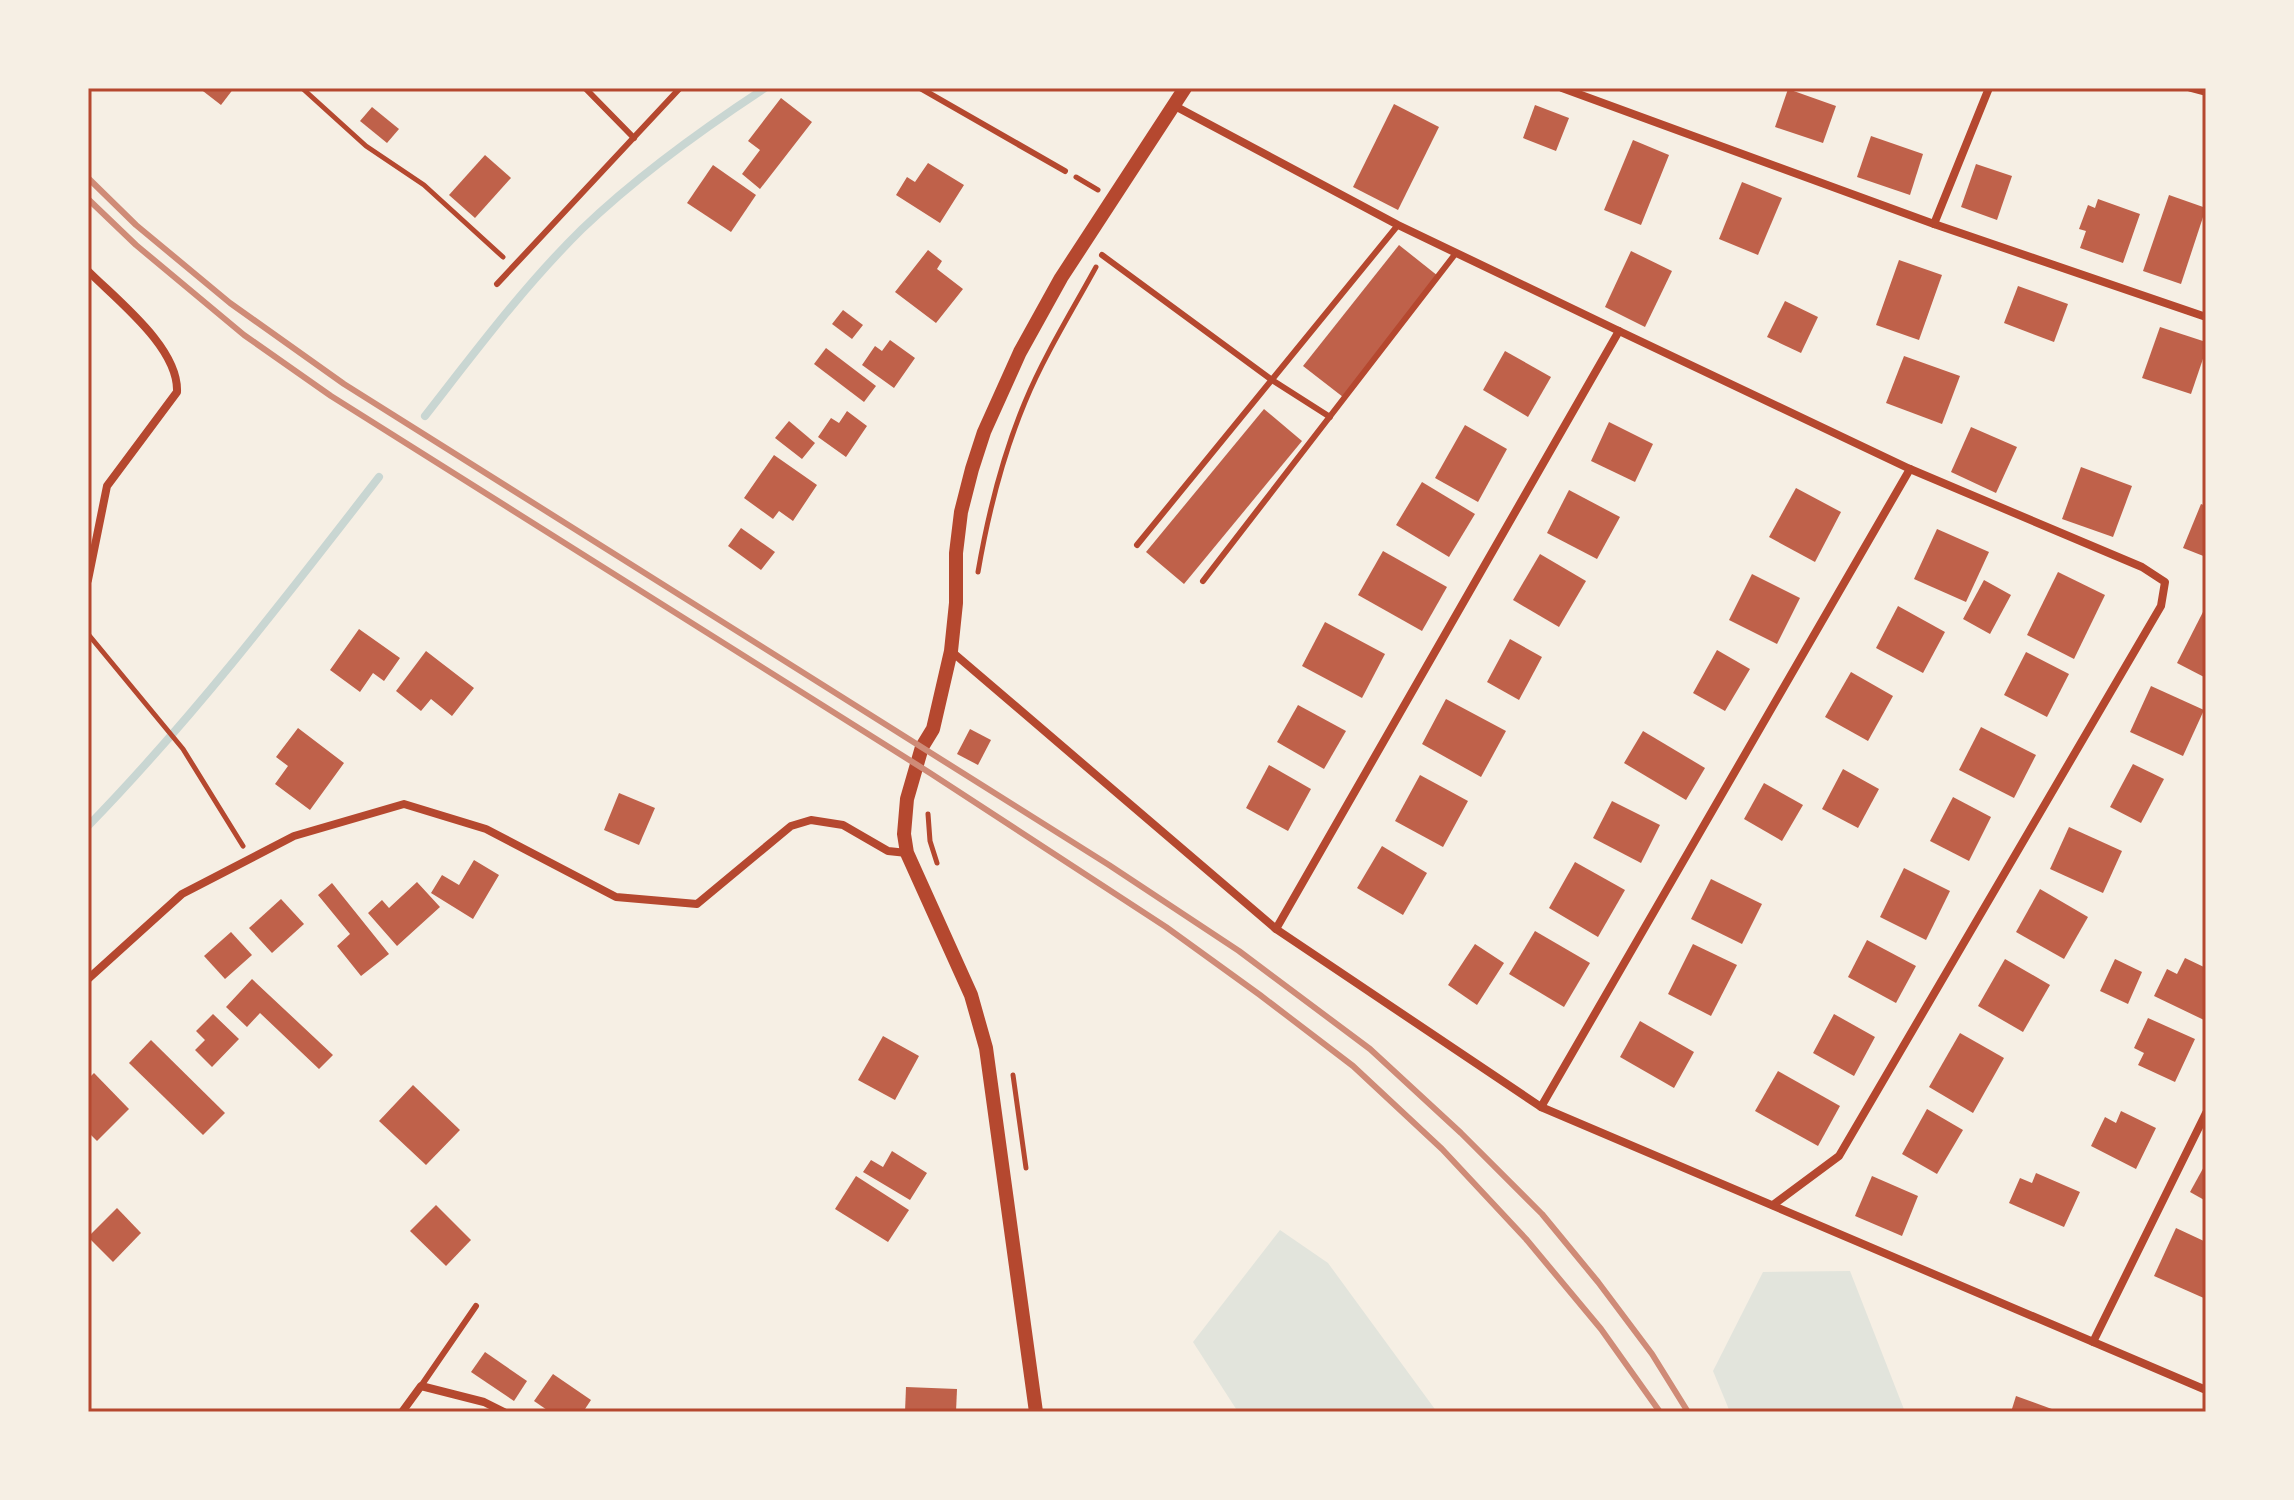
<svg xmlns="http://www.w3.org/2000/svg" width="2294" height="1500" font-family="'DejaVu Sans',sans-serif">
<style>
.green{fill:#e2e4dc}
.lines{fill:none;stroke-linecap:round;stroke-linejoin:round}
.stream{stroke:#c9d6d2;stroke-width:8}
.building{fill:#bf614a}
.path{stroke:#b5482f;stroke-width:5}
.service{stroke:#b5482f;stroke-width:6}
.minor{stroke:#b5482f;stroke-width:8}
.tertiary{stroke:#b5482f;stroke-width:14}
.rail{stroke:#cf8b77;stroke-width:6}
.neatline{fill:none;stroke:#b5482f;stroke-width:3}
</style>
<rect width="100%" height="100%" fill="#f6efe4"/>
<g class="green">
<path d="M1280,1230L1328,1263L1437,1412H1238L1193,1342Z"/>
<path d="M1850,1271L1905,1412H1730L1713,1371L1763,1272Z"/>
</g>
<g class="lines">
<g class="stream">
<path d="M425,416C475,352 524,286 582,229C637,176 701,130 765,88"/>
<path d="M88,826C194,717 286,597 379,477"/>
</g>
</g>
<g class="building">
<path d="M199,88H234L221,105Z"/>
<path d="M1788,89L1836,106L1823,143L1775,127Z"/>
<path d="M781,98L812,122L760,189L742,174L760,150L748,141Z"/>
<path d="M1394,104L1439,127L1398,210L1353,187Z"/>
<path d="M1535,105L1569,118L1556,151L1523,138Z"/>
<path d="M372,107L399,129L387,143L360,121Z"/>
<path d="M1871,136L1923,154L1910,195L1857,177Z"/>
<path d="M1633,140L1669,155L1641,225L1604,210Z"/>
<path d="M485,155L511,178L475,218L449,195Z"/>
<path d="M928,163L964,185L940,223L896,195L907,177L915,182Z"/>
<path d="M1976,164L2012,176L1997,220L1961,207Z"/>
<path d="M713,165L756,195L731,232L687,203Z"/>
<path d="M1742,182L1782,198L1758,255L1719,239Z"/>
<path d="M2169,195L2206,208L2181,284L2143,271Z"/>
<path d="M2098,199L2140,214L2123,263L2080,248L2086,231L2079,229L2088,205L2095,208Z"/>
<path d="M1399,245L1438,276L1343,397L1303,366Z"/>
<path d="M928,250L942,261L937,269L963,289L936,323L895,292Z"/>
<path d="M1631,251L1672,271L1645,327L1605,307Z"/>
<path d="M1899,260L1942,275L1919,340L1876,325Z"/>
<path d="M2018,286L2068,304L2054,342L2004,323Z"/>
<path d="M1785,301L1818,317L1801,353L1767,337Z"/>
<path d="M843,310L863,325L852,339L832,324Z"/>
<path d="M2160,327L2206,342V350L2191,394L2142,378Z"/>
<path d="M890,340L915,358L894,388L862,365L875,346L882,351Z"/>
<path d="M826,348L876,386L864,402L814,364Z"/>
<path d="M1505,351L1551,377L1528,417L1483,390Z"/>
<path d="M1904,356L1960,376L1942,424L1886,403Z"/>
<path d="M1264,409L1302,441L1184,584L1146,552Z"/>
<path d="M847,411L867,426L846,457L818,437L831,418L839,423Z"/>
<path d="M789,421L815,443L802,459L775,438Z"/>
<path d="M1609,422L1653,444L1635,482L1591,461Z"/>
<path d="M1465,425L1507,449L1478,502L1435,478Z"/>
<path d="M1971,427L2017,447L1996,493L1951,472Z"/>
<path d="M774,455L817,485L793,521L779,511L773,519L744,498Z"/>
<path d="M2081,467L2132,486L2113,537L2062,519Z"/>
<path d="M1422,482L1475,514L1449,557L1396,525Z"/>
<path d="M1796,488L1841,512L1815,562L1769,537Z"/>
<path d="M1569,490L1620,517L1597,559L1547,533Z"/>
<path d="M2201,504L2206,506V557L2183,548Z"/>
<path d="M741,528L775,552L761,570L728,546Z"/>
<path d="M1937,529L1989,552L1966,602L1914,579Z"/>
<path d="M1383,551L1447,587L1422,631L1358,595Z"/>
<path d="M1540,554L1586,581L1559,627L1513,600Z"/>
<path d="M2058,572L2105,595L2074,659L2027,635Z"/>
<path d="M1752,574L1800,598L1777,644L1729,620Z"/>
<path d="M1984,580L2011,595L1990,634L1963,619Z"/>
<path d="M1898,606L1945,632L1923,673L1876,648Z"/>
<path d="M2206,606V678L2177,663Z"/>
<path d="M1325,622L1385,654L1362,698L1302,666Z"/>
<path d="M359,629L400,658L384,681L373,673L360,692L330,670Z"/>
<path d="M1510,639L1542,657L1519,700L1487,682Z"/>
<path d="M1717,650L1750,669L1725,711L1693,693Z"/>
<path d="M426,651L474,688L452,716L431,699L421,711L396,691Z"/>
<path d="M2026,652L2069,674L2047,717L2004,695Z"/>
<path d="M1851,672L1893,696L1868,741L1825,717Z"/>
<path d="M2151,686L2204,710L2183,756L2130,732Z"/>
<path d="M1446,699L1506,731L1481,777L1422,744Z"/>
<path d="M1298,705L1346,731L1324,769L1277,742Z"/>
<path d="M1981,727L2036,755L2014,798L1959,770Z"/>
<path d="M298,728L344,763L310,810L275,784L288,766L276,757Z"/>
<path d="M970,729L991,740L978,765L957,754Z"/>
<path d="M1643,731L1705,768L1686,800L1624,763Z"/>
<path d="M2133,764L2164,779L2141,823L2110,807Z"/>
<path d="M1269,765L1311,789L1288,831L1246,808Z"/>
<path d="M1843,769L1879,789L1858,828L1822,809Z"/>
<path d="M1420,775L1468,801L1443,847L1395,821Z"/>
<path d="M1764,783L1803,805L1782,841L1744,819Z"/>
<path d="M619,793L655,808L639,845L604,830Z"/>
<path d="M1953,797L1991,817L1969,861L1930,841Z"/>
<path d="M1612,801L1660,825L1641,863L1593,838Z"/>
<path d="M2069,827L2122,851L2103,893L2050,869Z"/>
<path d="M1382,846L1427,873L1403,915L1357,888Z"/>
<path d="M474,860L499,875L473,919L431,893L442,875L459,885Z"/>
<path d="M1575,862L1625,890L1598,937L1549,908Z"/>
<path d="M1904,868L1950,891L1926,940L1880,917Z"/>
<path d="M1711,879L1762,904L1742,944L1691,919Z"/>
<path d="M417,882L440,907L397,946L368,913L382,900L389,908Z"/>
<path d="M332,883L389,954L361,976L337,946L350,934L318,895Z"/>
<path d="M2040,889L2088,917L2064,959L2016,932Z"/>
<path d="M281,899L304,924L272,953L249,928Z"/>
<path d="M1535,931L1590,963L1564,1007L1509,974Z"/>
<path d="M231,932L252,955L225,979L204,956Z"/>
<path d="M1867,940L1916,966L1896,1003L1848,977Z"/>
<path d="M1475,944L1504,963L1477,1005L1448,985Z"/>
<path d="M1693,944L1737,965L1711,1016L1668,994Z"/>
<path d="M2185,958L2206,968L2204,1020L2154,996L2167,969L2177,974Z"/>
<path d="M2005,959L2050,985L2023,1032L1978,1006Z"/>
<path d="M2115,959L2142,972L2128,1004L2100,991Z"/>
<path d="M252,979L333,1055L319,1069L260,1013L247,1027L226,1007Z"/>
<path d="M213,1014L239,1039L212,1067L195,1050L205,1040L196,1031Z"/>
<path d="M1834,1014L1875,1037L1854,1076L1813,1053Z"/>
<path d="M2148,1018L2195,1039L2175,1082L2138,1065L2144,1053L2134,1048Z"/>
<path d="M1640,1021L1694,1052L1674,1088L1620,1057Z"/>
<path d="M1960,1033L2004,1058L1973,1113L1929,1087Z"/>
<path d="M883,1036L919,1056L895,1100L858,1080Z"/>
<path d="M151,1040L225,1113L203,1135L129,1063Z"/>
<path d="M1778,1071L1840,1106L1818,1146L1755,1111Z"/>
<path d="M94,1073L129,1109L97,1141L88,1132V1079Z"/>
<path d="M413,1085L460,1130L426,1165L379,1121Z"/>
<path d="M1927,1109L1963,1130L1937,1174L1902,1154Z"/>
<path d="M2121,1111L2156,1128L2136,1169L2091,1146L2105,1117L2116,1123Z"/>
<path d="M892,1151L927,1173L910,1200L863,1172L871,1160L883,1167Z"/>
<path d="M2206,1163V1201L2190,1192Z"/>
<path d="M2036,1173L2080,1192L2064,1227L2009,1203L2020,1178L2032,1183Z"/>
<path d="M856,1176L909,1210L888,1242L835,1209Z"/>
<path d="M1872,1176L1918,1196L1902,1236L1855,1216Z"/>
<path d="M436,1205L471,1240L446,1266L410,1231Z"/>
<path d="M117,1208L141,1233L113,1262L88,1237Z"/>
<path d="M2176,1228L2206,1242V1299L2154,1276Z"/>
<path d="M485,1352L527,1381L514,1401L471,1372Z"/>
<path d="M553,1374L591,1400L583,1412H550L534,1401Z"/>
<path d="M906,1387L957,1389L956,1412H905Z"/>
<path d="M2016,1396L2060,1412H2011Z"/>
</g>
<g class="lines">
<g class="path">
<path d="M302,88L366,146L424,185L503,257"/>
<path d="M1076,177L1098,190"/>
<path d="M978,572C988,514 1002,457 1025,402C1044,356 1072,311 1096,267"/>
<path d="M88,634L183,749L243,846"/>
<path d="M928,814L930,841L937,863"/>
<path d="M1013,1075L1026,1168"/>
</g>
<g class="service">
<path d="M585,88L634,138"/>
<path d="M920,88L1065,171"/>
<path d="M1102,255L1272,380L1330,417"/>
<path d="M497,284L680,88"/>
<path d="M1137,545L1398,225"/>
<path d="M1203,581L1456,253"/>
<path d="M421,1386L476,1306"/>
</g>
<g class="minor">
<path d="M1562,88L1934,224L2206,317"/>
<path d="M2191,88L2206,92"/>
<path d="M1173,105L1398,225L1619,331L1910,469L2142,567L2165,582L2161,606L1839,1156L1773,1205"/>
<path d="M1934,224L1989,88"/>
<path d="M88,271C118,301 179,348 177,392L107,486L88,580"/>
<path d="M951,651L1276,929L1541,1107L2206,1390"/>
<path d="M1276,929L1619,331"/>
<path d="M88,979L182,894L294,836L404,804L486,829L616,897L697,904L791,826L811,820L843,825L888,851L907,853"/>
<path d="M1541,1107L1910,469"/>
<path d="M2093,1342L2206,1113"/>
<path d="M402,1412L421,1386L484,1402L504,1412"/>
</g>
<path class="tertiary" d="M1036,1412L986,1048L971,995L907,853L904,834L907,799L922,747L933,729L951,651L956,603V553L961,512L972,469L984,432L1020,352L1061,278L1185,88"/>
<g class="rail">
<path d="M88,178L136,225L230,303L344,384L1109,865L1239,951L1370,1049L1461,1133L1542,1214L1598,1282L1652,1354L1688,1412"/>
<path d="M88,199L136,245L244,335L331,396L930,773L1166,927L1260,995L1353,1066L1442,1149L1526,1239L1601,1329L1660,1412"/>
</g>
</g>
<rect width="2294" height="1500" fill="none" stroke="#f6efe4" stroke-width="180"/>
<rect x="90" y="90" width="2114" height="1320" class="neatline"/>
</svg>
